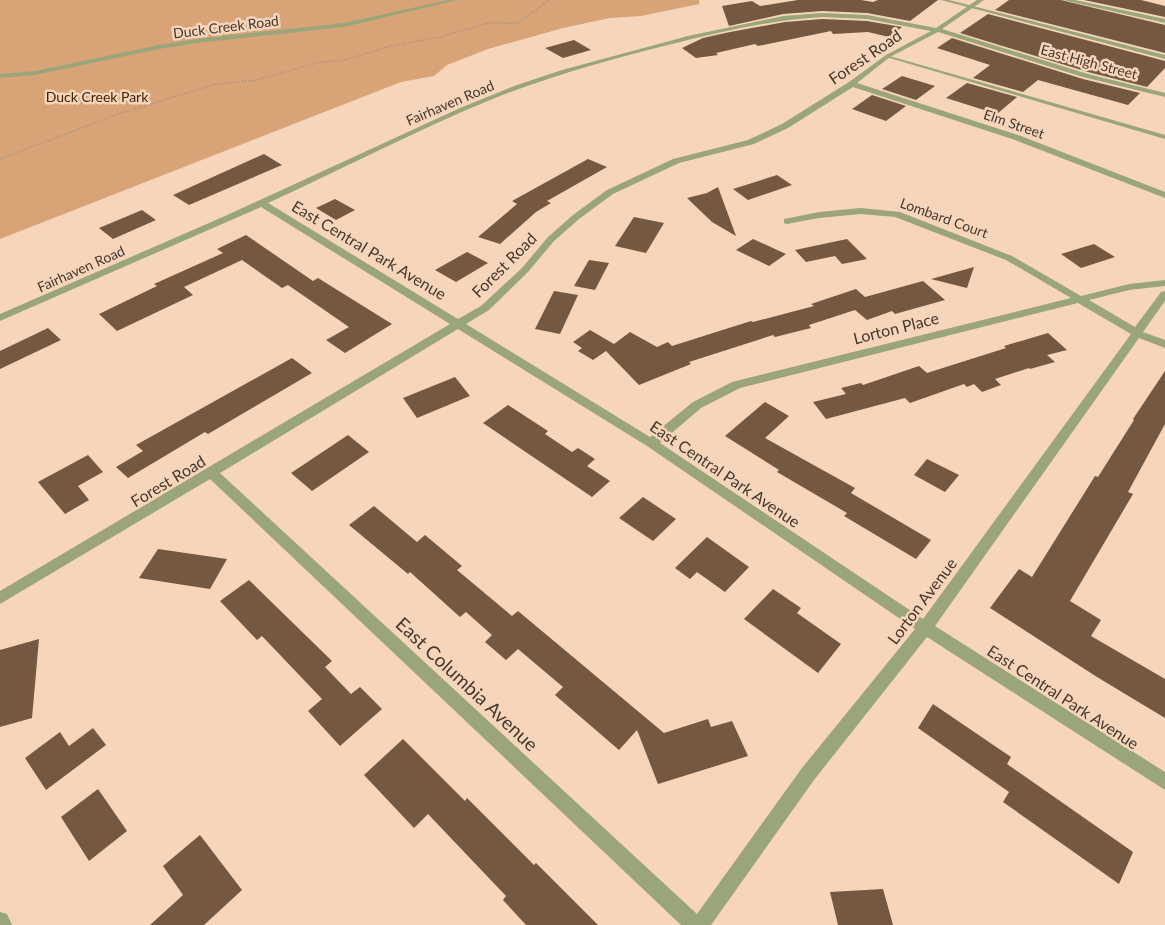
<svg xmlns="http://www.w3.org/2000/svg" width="1165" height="925" font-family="Lato,sans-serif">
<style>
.green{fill:#d8a377}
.building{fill:#745841}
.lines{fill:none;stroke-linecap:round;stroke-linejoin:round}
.path{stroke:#a9917e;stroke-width:2;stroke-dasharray:1 2;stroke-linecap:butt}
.service{fill:#9aa67a;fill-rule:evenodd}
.minor{fill:#9aa67a;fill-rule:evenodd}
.labels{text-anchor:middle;stroke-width:5;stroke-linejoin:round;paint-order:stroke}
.far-street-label{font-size:14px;fill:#45382e;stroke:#f6d5bb}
.far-park-label{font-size:14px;fill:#420;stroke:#f6d5bb}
.street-label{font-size:16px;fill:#45382e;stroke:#f6d5bb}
.near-street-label{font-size:19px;fill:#45382e;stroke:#f6d5bb}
</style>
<rect width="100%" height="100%" fill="#f6d5bb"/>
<path class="green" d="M0,0H699V4L641,16L610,18L563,28L488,49L447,65L434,76L401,82L0,239Z"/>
<g class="building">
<path d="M798,0H861L873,2L878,0H938L910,21L867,13L822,11L783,14L729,26L722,6L752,1L760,6Z"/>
<path d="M1009,0H1061L1165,25V53L995,10Z"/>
<path d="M1084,0H1141L1165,6V17Z"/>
<path d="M988,14L1165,61V68L1147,87L1088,72L960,33Z"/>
<path d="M822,19L867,21L902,27L889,37L868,32L833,34L831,31L758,46L755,44L716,53L718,55L696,58L682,48L703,38L730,32L785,22Z"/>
<path d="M952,38L1083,79L1140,93L1128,105L1038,80L1023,92L973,78L990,65L937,48Z"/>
<path d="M574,40L591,50L563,58L545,48Z"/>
<path d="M902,76L935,86L916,100L882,89Z"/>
<path d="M967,83L1017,97L997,114L946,98Z"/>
<path d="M872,95L906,106L886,121L852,109Z"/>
<path d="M264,154L282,165L189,205L173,195Z"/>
<path d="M588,159L607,167L547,201L551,203L536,212L500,244L478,237L517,204L512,201Z"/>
<path d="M777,175L792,185L748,200L733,189Z"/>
<path d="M718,187L736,236L712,222L687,198L707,193Z"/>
<path d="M335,199L355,210L336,220L316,208Z"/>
<path d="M142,210L156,220L113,239L99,228Z"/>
<path d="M634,217L664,223L646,253L615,246Z"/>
<path d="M246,235L313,281L318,278L392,324L345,353L326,340L349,327L288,285L282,288L242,260L184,287L193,295L117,331L99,314L157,286L154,284L223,253L217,249Z"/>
<path d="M753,239L786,254L769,266L736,250Z"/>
<path d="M847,239L867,259L842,264L835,256L806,262L795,250Z"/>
<path d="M1094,244L1115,257L1081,268L1061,254Z"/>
<path d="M467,252L488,263L456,282L435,270Z"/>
<path d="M589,260L609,263L595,290L574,286Z"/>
<path d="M974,267L967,288L931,279Z"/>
<path d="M923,281L945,300L895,314L892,311L867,320L855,310L809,325L811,328L775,337L773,335L689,362L691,364L639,385L606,351L593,360L578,351L582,348L573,342L590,330L614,344L630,332L657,347L668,342L672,346L751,321L753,322L814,306L811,304L856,289L865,297Z"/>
<path d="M554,291L578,295L560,334L535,329Z"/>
<path d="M48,328L61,340L0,369V351Z"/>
<path d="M1048,333L1067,350L1047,355L1055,362L1030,369L1029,368L995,379L1001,385L982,392L974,384L967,387L964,384L910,403L905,398L826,419L813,402L846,394L841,388L861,383L863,385L919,366L927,373L1006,348L1004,346Z"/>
<path d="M292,358L312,373L208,434L205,432L128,478L116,467L143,451L136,445Z"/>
<path d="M1165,371V424L1128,492L1133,494L1070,601L1101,620L1091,636L1165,679V718L1097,677L990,608L1019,569L1032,577L1095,476L1098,477L1134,420L1133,419Z"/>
<path d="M455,377L470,396L417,418L403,398Z"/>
<path d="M765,402L789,416L765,438L855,488L851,493L931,540L916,559L844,516L847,513L777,472L779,470L725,436Z"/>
<path d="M508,405L548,431L545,434L572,452L578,448L595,459L587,466L610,481L592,497L483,423Z"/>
<path d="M348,435L369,452L312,491L291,473Z"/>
<path d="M88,455L103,472L78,486L89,500L65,514L38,482Z"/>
<path d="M927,459L959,475L945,492L914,475Z"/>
<path d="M643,497L676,519L653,541L619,518Z"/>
<path d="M374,506L417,542L425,535L462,566L457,570L512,616L518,611L664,733L708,719L711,727L732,721L748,756L658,784L637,730L619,750L555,695L563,687L518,649L506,660L485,642L492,635L466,612L460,617L410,572L408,574L349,525Z"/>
<path d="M707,537L749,567L725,592L697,572L690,579L675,568Z"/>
<path d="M158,549L227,559L210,589L139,578Z"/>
<path d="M249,580L332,661L325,667L351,694L360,687L382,709L340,746L308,711L322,699L262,636L257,640L220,601Z"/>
<path d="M773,589L801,608L797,613L841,644L818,673L744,619Z"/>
<path d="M39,639L32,718L0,727V650Z"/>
<path d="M933,704L1011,757L1007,764L1133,852L1119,884L1003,802L1009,792L918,728Z"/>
<path d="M93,728L106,745L46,790L25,758L60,732L69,746Z"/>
<path d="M403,739L465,801L467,798L534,865L536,863L598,925H526L503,900L506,896L428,814L414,828L364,775Z"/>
<path d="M98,789L127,831L89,861L61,817Z"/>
<path d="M200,835L242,890L204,925H150L183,895L163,866Z"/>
<path d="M883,889L893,925H838L830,892Z"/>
</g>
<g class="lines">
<path class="path" d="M0,159L121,113L216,84L257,80L316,63L346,60L390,46L440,37L488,23H518L549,0"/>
<g class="service">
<path d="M448,0H457L344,27L197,43L159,49L35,75L0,78V74L35,71L159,45L197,39L344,23Z"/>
<path d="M941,0H949L1165,55V59Z"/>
<path d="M886,55L1165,135V139L886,57Z"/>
</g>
<g class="minor">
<path d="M977,0H984L942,29L1088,74L1165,93V97L1083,77L938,32L890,57L857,83L1021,136L1165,192V198L1015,140L853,87L788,128L754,144L679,163L613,194L579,219L554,241L528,272L489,310L466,324L650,437L693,402L732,382L1071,298L1006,260L895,217L861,214L819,218L787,224L784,223V219L819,212L861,208L900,212L1012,256L1081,296L1129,284L1165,280V286L1129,290L1089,300L1135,327L1161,292L1165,291V301L1143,332L1165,340V348L1139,338L935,626L1165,772V790L927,637L814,780L711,925H681L210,479L0,604V591L450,324L261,207L0,321V314L225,216L460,108L514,86L562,70L688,36L783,16L822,13L867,15L936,28ZM822,17L867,19L931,31L886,55L849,82L782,124L748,140L673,159L607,190L573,215L548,237L522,268L481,306L458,319L268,203C343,169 418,129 495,98C554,75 615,58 676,43C724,31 772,20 822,17ZM1078,303L1131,334L923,619L660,443L701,408L740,388ZM458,329L647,446L915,629L802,768L697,914L220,473Z"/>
<path d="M1063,0H1075L1165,19V23Z"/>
<path d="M0,912L7,914L12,925H0Z"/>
</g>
</g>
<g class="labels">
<g class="far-street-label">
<text transform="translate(226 27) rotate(-7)" y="5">Duck Creek Road</text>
<text transform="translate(1089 62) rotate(15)" y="5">East High Street</text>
<text transform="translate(450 103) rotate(-23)" y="5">Fairhaven Road</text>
<text transform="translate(1014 124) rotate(19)" y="5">Elm Street</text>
<text transform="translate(944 218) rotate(20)" y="5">Lombard Court</text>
<text transform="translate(81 269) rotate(-24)" y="5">Fairhaven Road</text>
</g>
<g class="far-park-label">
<text x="97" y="102">Duck Creek Park</text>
</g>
<g class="street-label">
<text transform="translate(865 57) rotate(-34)" y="6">Forest Road</text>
<text transform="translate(369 250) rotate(31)" y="6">East Central Park Avenue</text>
<text transform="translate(504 265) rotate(-45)" y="6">Forest Road</text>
<text transform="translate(896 328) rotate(-14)" y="6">Lorton Place</text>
<text transform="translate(725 474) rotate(34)" y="6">East Central Park Avenue</text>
<text transform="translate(168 481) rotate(-31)" y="6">Forest Road</text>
<text transform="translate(922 601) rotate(-53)" y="6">Lorton Avenue</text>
<text transform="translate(1063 697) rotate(33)" y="6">East Central Park Avenue</text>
</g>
<g class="near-street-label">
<text transform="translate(467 684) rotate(43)" y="7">East Columbia Avenue</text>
</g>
</g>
</svg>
